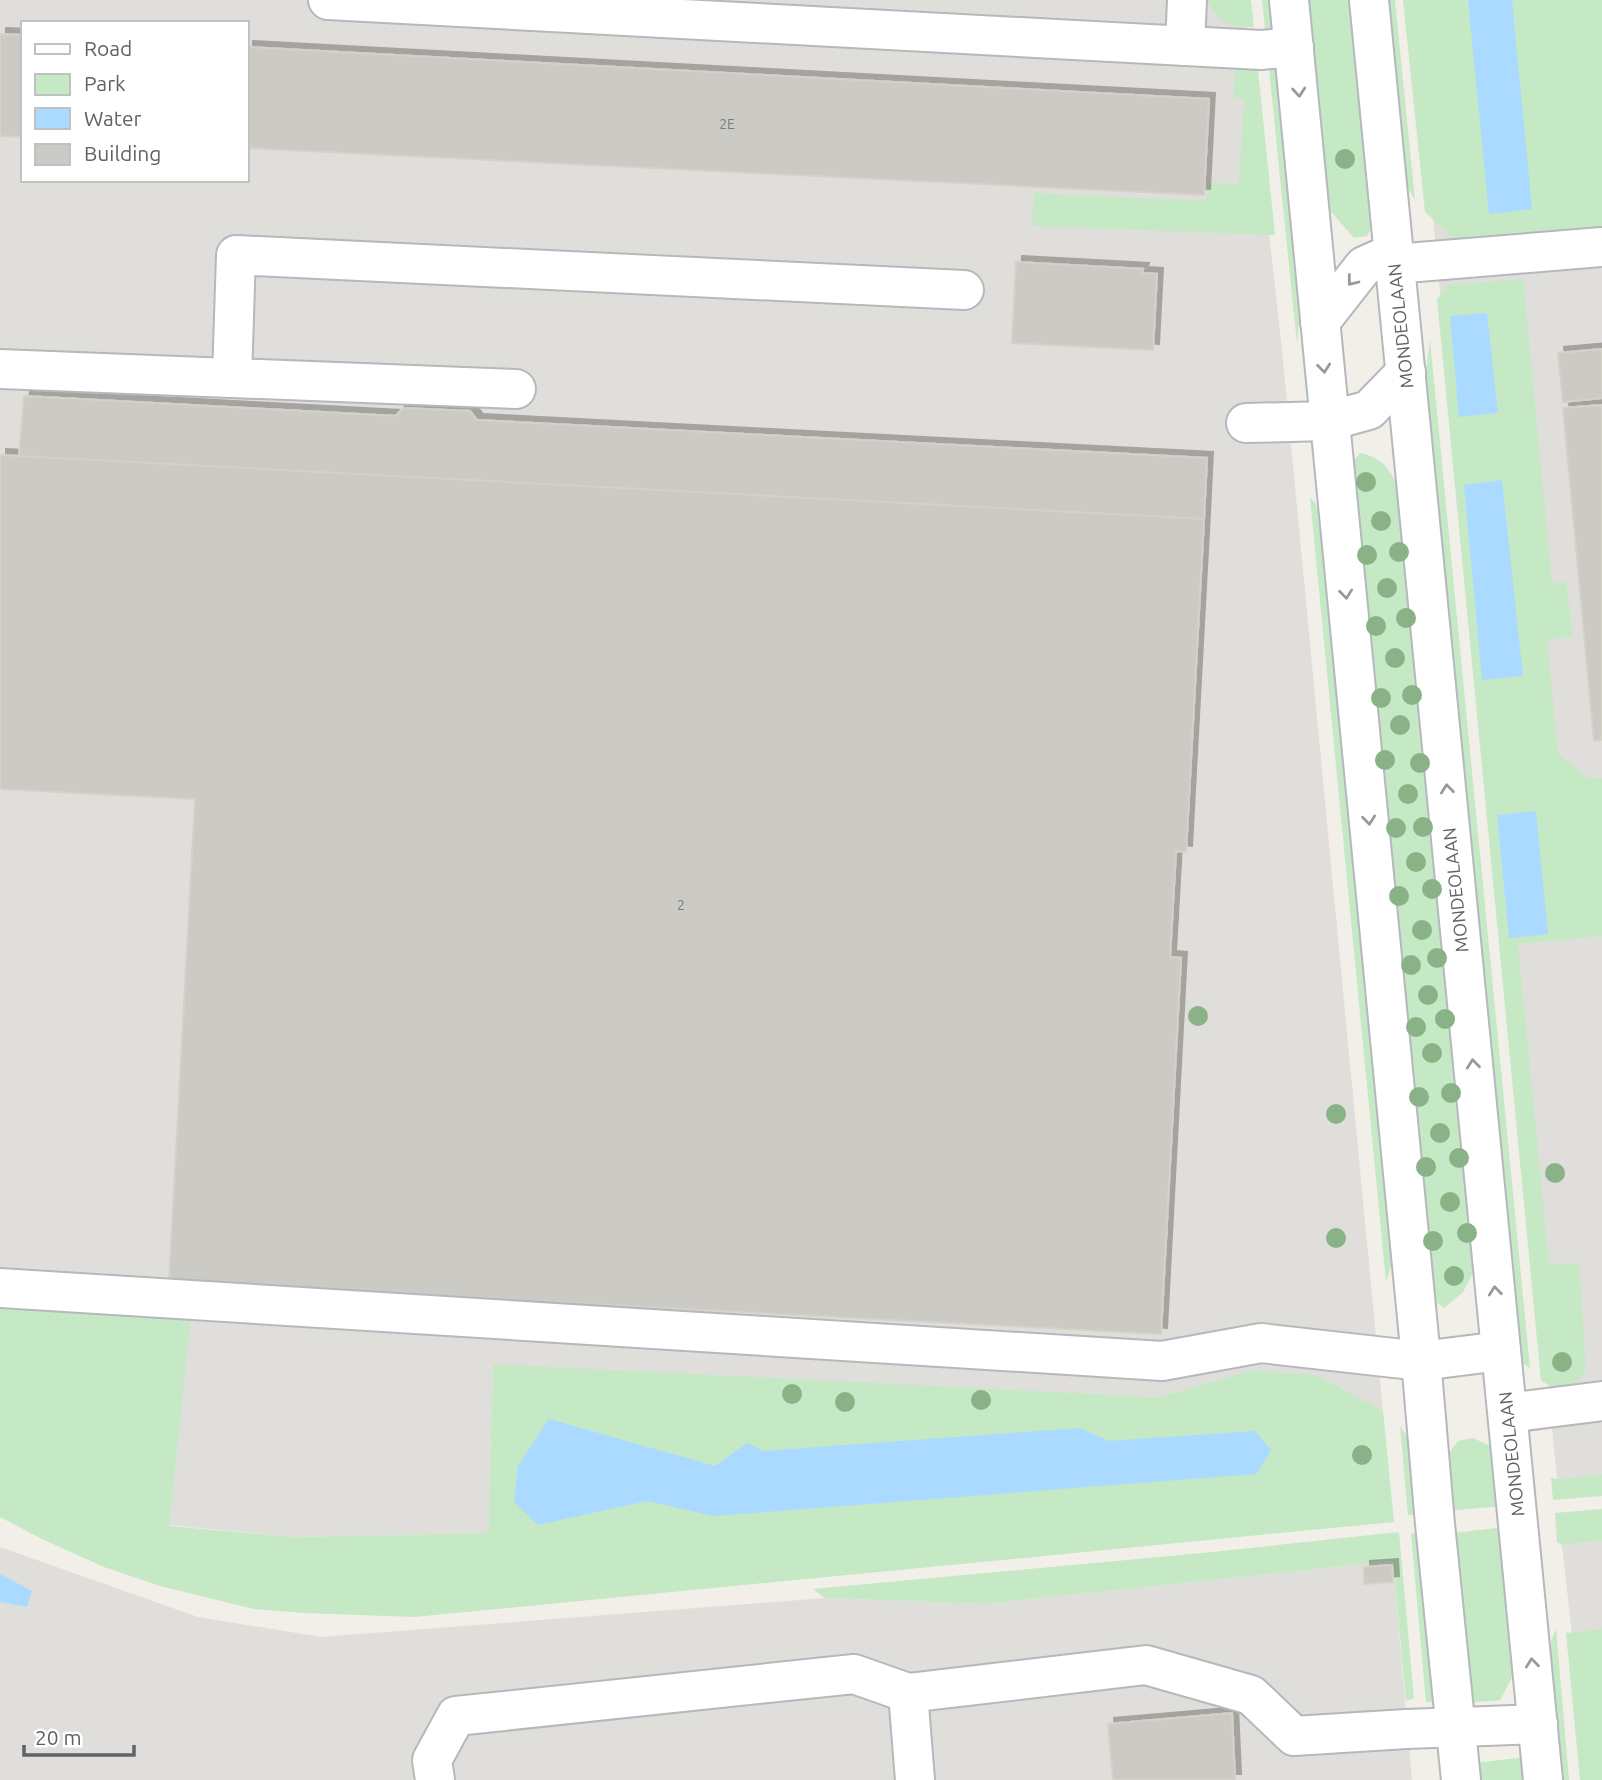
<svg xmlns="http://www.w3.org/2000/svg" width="1602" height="1780" font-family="Ubuntu,sans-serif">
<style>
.industrial{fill:#e0deda;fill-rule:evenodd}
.green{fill:#c5e8c5}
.water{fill:#aadaff}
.building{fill:#cccac5;stroke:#d6d1c6;stroke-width:2;filter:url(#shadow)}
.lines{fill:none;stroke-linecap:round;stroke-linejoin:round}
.minor-casing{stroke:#b5b8bc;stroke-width:42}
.minor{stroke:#fff;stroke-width:38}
.tree{fill:#89b387}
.oneway{stroke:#979a9d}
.labels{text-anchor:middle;stroke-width:5;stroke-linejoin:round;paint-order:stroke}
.number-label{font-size:14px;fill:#7a7d7f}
.street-label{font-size:18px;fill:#5f6368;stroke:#fff}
</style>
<defs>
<filter id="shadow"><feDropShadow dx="6" dy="-6" stdDeviation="0" flood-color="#0004"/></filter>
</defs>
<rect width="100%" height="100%" fill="#f1efe8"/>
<g class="industrial">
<path d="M0,0H1244L1284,370L1383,1411L1317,1375L1252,1370L1159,1397L493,1365L488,1533L294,1537L168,1525L0,1305ZM23,23H247V180H23Z"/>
<path d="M1413,0H1602V1474L1557,1479L1452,423Z"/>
<path d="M1602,1541V1780H1588L1562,1545Z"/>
<path d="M0,1547L198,1617L321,1637L825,1598L986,1604L1393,1561L1412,1780H0Z"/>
</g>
<g class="green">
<path d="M1207,0H1251L1254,27C1226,27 1221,24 1207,0Z"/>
<path d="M1262,0H1274L1302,286L1297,344Z"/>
<path d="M1302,0H1355L1378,215L1367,236L1354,238L1318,197Z"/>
<path d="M1383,0H1395L1415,200L1401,176Z"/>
<path d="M1403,0H1602V231L1549,236L1454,239L1425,212Z"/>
<path d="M1236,66L1258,70L1275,235L1032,226L1034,193L1206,201L1209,183L1239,184L1244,99L1233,98Z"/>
<path d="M1523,279L1552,583L1566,582L1573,636L1547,640L1558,754L1590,779L1602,778V936L1518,944L1549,1265L1579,1263L1586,1368C1574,1391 1563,1392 1541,1381L1437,299L1448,285Z"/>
<path d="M1430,340L1530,1368L1516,1359L1423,394Z"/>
<path d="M1360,453C1386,458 1392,474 1403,497L1476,1267L1463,1292L1444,1308L1430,1298L1348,467Z"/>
<path d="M1310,497L1316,504L1329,557L1393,1259L1386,1282Z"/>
<path d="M0,1305L191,1315L169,1526L294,1537L488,1533L493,1364L1159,1397L1252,1370L1317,1375L1383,1411L1394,1522L414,1617L304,1613L254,1609L160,1586L104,1567L44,1540L0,1517Z"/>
<path d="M1400,1426L1411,1443L1423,1514L1408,1515Z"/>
<path d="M1473,1438L1490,1446L1500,1460L1502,1506L1447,1511L1445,1459L1458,1441Z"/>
<path d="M1602,1474V1496L1553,1500L1551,1478L1557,1479Z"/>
<path d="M1602,1509V1541L1562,1545L1557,1542L1555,1513Z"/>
<path d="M1505,1527L1518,1666L1500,1700L1469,1703L1454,1533Z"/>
<path d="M1399,1532L1414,1698L1406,1701L1393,1561L986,1604L825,1598L813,1589L1213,1552Z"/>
<path d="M1423,1532L1441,1701L1426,1702L1411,1534Z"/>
<path d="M1556,1628L1569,1780H1556L1547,1653Z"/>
<path d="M1602,1629V1780H1580L1566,1633Z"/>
<path d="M1527,1757L1529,1780H1477L1475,1763Z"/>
</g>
<g class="water">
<path d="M1468,0H1512L1532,209L1489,214Z"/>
<path d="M1487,313L1498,413L1459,417L1450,316Z"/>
<path d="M1502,480L1523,676L1482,680L1464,485Z"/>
<path d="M1536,811L1548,934L1509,938L1497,815Z"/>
<path d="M549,1419L715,1466L747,1443L763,1451L1080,1428L1109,1441L1255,1431L1271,1450L1256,1474L714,1516L647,1501L538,1525L514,1502L518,1466Z"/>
<path d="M0,1574L32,1591L27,1607L0,1602Z"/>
</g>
<g class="building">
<path d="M0,34L23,35V137L0,136Z"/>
<path d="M247,47L1209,99L1204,195L247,148Z"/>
<path d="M1016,262L1143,269L1142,273L1157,274L1153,350L1012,343Z"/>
<path d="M1602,349V398L1563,402L1558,353Z"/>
<path d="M24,396L396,416L403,408L470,411L477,420L1207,458L1204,519L19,457Z"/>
<path d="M1602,405V740L1594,741L1563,408Z"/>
<path d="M0,455L1204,519L1186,852L1176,851L1170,957L1181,958L1161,1334L169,1282L195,799L0,789Z"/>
<path d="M1392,1565L1393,1582L1364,1584V1567Z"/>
<path d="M1232,1713L1235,1780H1113L1108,1724Z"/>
</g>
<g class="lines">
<g class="minor-casing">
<g id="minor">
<path d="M328,0L1261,50L1294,47"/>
<path d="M1289,0L1420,1348L1435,1524L1461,1780"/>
<path d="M1369,0L1543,1780"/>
<path d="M1185,46L1187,0"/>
<path d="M1394,264L1602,247"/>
<path d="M1320,322L1364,266L1393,253"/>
<path d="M0,369L516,389"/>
<path d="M232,378L236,255L964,290"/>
<path d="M1246,423L1329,421L1369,410L1406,372"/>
<path d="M0,1288L1162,1361L1261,1343L1421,1361L1501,1351"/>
<path d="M1508,1413L1602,1401"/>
<path d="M435,1780L432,1760L456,1716L854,1674L908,1693"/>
<path d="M915,1780L908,1693L1146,1665L1251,1695L1294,1736L1406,1729L1538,1724"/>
</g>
</g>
<use href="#minor" class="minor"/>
</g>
<g class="tree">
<circle cx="1345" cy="159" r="10"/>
<circle cx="1366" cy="482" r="10"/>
<circle cx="1381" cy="521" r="10"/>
<circle cx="1399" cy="552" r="10"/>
<circle cx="1367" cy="555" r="10"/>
<circle cx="1387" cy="588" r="10"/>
<circle cx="1406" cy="618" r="10"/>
<circle cx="1376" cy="626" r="10"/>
<circle cx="1395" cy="658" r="10"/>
<circle cx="1412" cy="695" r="10"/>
<circle cx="1381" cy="698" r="10"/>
<circle cx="1400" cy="725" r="10"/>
<circle cx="1385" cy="760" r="10"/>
<circle cx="1420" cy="763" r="10"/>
<circle cx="1408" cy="794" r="10"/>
<circle cx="1423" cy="827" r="10"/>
<circle cx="1396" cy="828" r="10"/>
<circle cx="1416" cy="862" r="10"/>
<circle cx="1432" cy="889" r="10"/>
<circle cx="1399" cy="896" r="10"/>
<circle cx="1422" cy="930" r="10"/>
<circle cx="1437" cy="958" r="10"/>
<circle cx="1411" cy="965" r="10"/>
<circle cx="1428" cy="995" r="10"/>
<circle cx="1198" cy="1016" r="10"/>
<circle cx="1445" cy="1019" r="10"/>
<circle cx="1416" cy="1027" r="10"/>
<circle cx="1432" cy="1053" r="10"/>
<circle cx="1451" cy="1093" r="10"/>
<circle cx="1419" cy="1097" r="10"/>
<circle cx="1336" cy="1114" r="10"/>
<circle cx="1440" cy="1133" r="10"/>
<circle cx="1459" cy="1158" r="10"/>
<circle cx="1426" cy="1167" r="10"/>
<circle cx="1555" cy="1173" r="10"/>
<circle cx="1450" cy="1202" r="10"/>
<circle cx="1467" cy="1233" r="10"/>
<circle cx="1336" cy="1238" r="10"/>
<circle cx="1433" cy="1241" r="10"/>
<circle cx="1454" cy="1276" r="10"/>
<circle cx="1562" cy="1362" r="10"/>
<circle cx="792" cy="1394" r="10"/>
<circle cx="981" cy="1400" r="10"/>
<circle cx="845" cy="1402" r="10"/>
<circle cx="1362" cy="1455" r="10"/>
</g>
<defs><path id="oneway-chevron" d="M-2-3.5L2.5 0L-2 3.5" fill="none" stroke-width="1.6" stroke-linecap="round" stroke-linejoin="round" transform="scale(1.75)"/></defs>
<g class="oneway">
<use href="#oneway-chevron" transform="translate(1299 92) rotate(85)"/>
<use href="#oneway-chevron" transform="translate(1352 281) rotate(128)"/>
<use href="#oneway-chevron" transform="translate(1324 368) rotate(84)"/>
<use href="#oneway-chevron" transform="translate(1346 594) rotate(84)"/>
<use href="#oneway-chevron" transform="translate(1447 789) rotate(-96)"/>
<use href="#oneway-chevron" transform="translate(1369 820) rotate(84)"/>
<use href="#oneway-chevron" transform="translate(1473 1064) rotate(-96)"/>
<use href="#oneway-chevron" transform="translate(1495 1291) rotate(-96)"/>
<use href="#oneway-chevron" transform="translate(1532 1663) rotate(-96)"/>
</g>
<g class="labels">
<g class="number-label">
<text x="727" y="129">2E</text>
<text x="681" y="910">2</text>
</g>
<g class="street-label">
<text transform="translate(1401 326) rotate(-96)" y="6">MONDEOLAAN</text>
<text transform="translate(1456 890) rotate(-96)" y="6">MONDEOLAAN</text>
<text transform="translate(1512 1454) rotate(-96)" y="6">MONDEOLAAN</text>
</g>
</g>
<rect x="21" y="21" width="228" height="161" fill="#ffffff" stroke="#bfc1c3" stroke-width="2"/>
<rect x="35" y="44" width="35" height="10" fill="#ffffff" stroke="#bfc1c3" stroke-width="2"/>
<text x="84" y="56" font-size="21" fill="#5f6368">Road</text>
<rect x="35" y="74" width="35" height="21" fill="#c5e8c5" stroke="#bfc1c3" stroke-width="2"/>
<text x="84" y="91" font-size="21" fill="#5f6368">Park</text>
<rect x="35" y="108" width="35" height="21" fill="#aadaff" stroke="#bfc1c3" stroke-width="2"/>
<text x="84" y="126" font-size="21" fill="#5f6368">Water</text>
<rect x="35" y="144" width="35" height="21" fill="#cccac5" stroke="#bfc1c3" stroke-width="2"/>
<text x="84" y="161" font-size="21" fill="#5f6368">Building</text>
<path d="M24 1745v10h110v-10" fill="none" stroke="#5f6368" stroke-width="3.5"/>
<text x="35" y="1745" font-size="21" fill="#5f6368" stroke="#ffffff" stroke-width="5" paint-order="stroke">20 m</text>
</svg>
